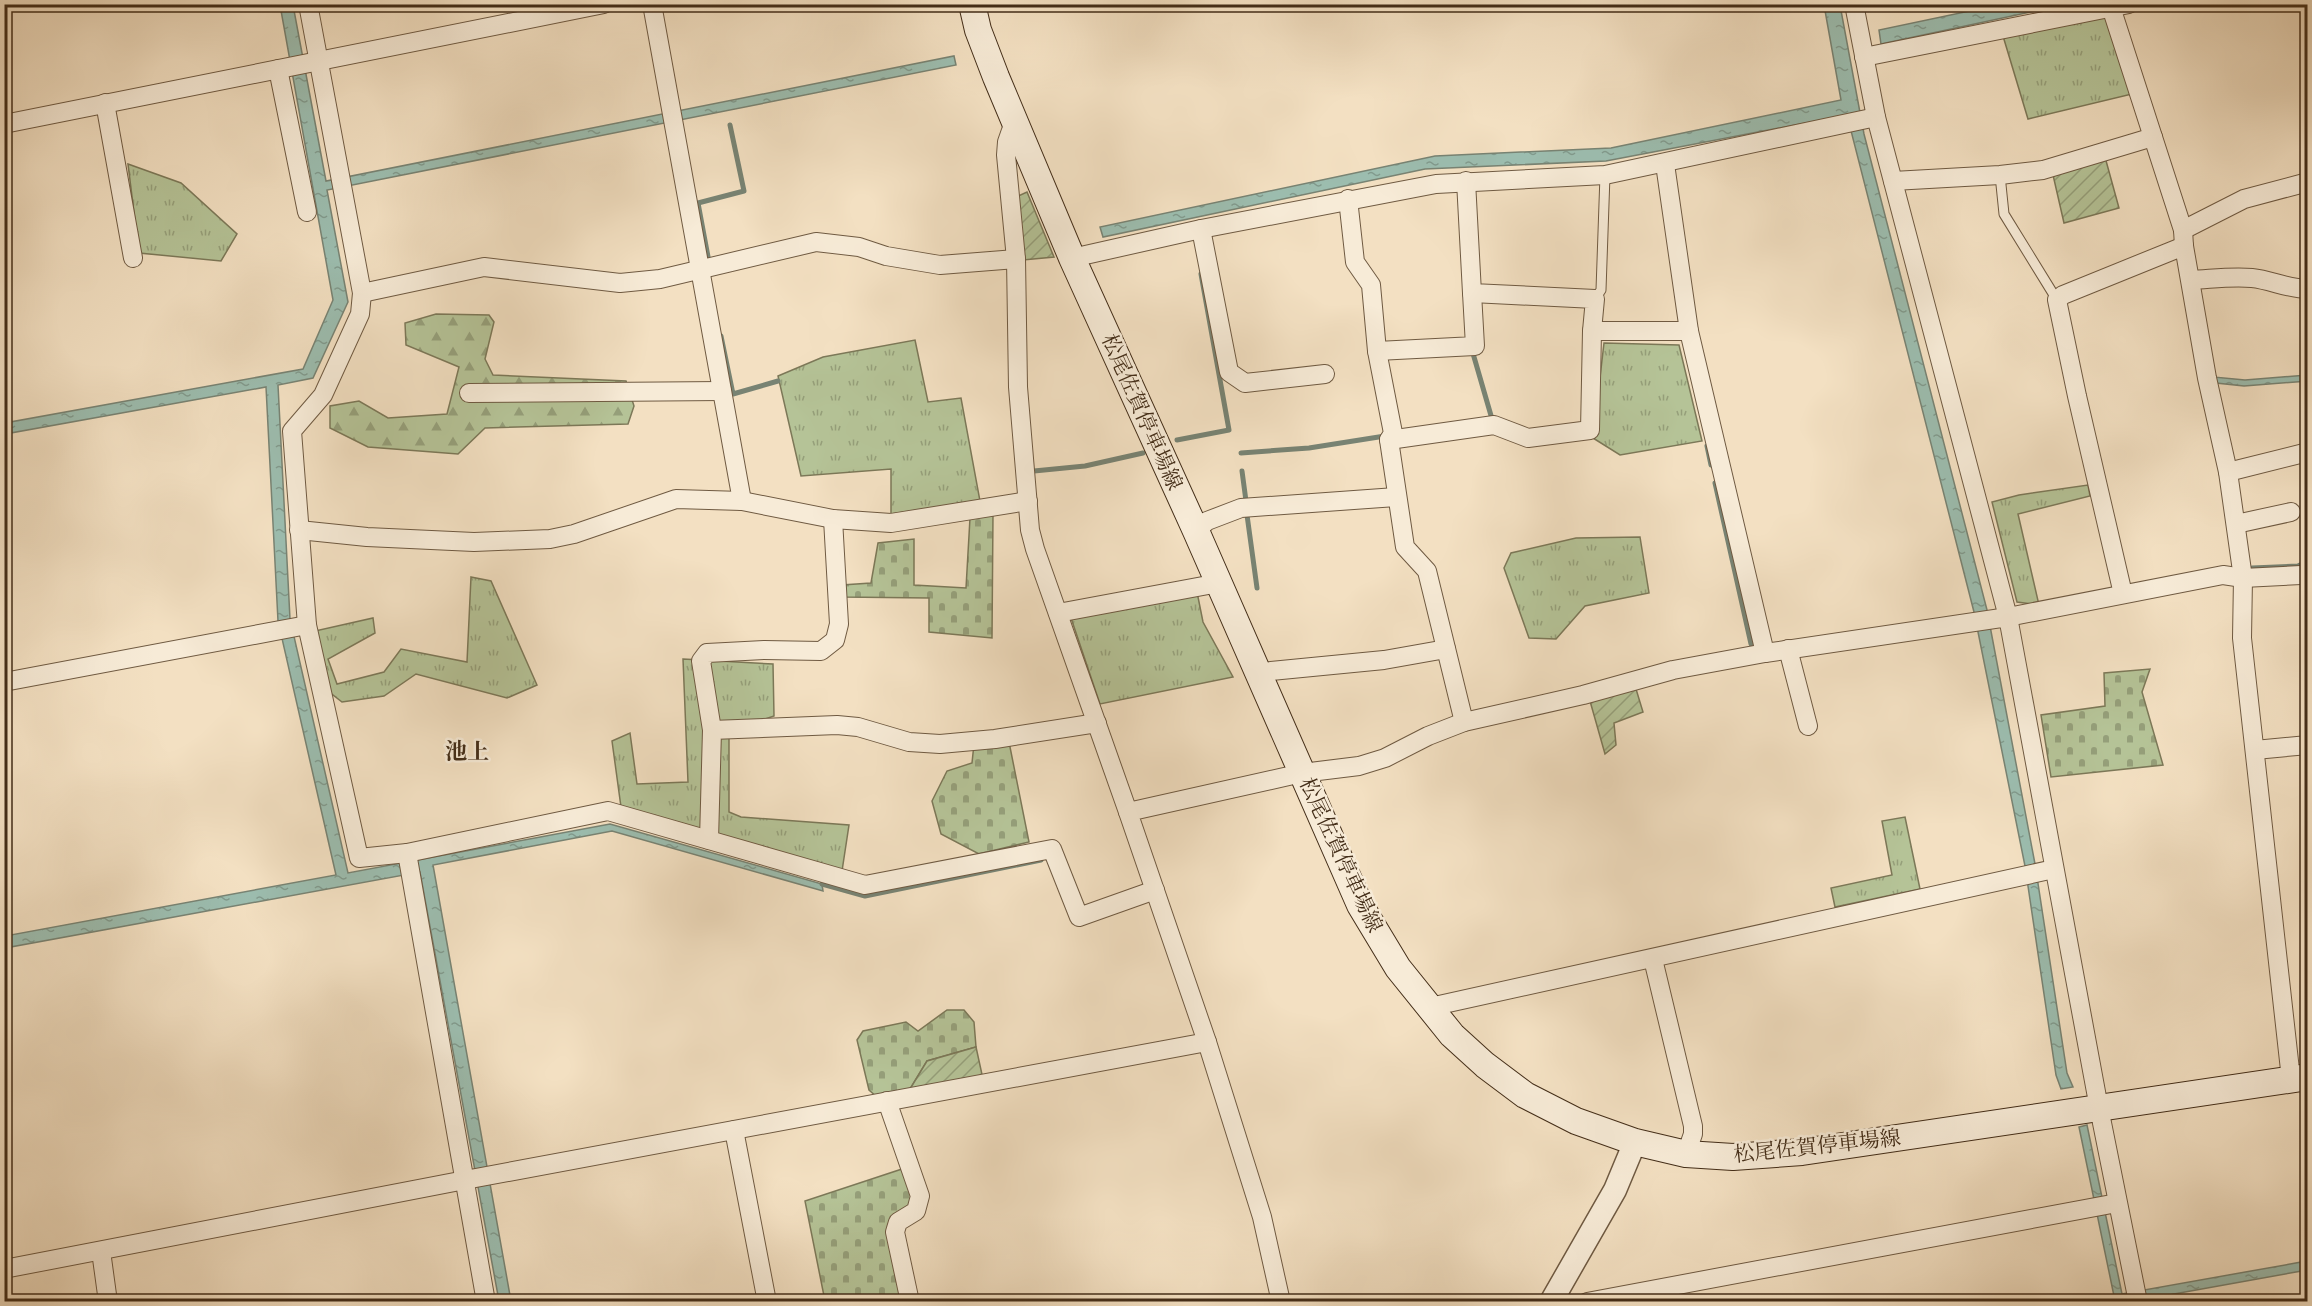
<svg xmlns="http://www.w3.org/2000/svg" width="2312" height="1306" font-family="'Gentium Book Plus','Noto Serif JP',serif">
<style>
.grass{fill:url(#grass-tufts);stroke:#7c7858;stroke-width:1.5}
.forest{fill:url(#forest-firs);stroke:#7c7858;stroke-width:1.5}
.cemetery{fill:url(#cemetery-stones);stroke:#7c7858;stroke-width:1.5}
.garden{fill:url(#garden-furrows);stroke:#7c7858;stroke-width:1.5}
.water{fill:url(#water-ripples);stroke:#788373;stroke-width:1.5}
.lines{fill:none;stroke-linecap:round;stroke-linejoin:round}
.stream{stroke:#788373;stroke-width:5}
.service-casing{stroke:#6f5a42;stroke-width:11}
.minor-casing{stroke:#6f5a42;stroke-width:20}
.tertiary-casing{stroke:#6f5a42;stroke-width:25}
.secondary-casing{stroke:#432d18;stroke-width:28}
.service{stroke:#f7ebd7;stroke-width:9}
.minor{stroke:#f7ebd7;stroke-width:18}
.tertiary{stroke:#f7ebd7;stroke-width:22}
.secondary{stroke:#f7ebd7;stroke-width:26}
.labels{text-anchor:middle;stroke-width:5;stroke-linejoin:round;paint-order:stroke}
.street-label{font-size:21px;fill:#432d18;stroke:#f7ebd7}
.neighbourhood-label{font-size:22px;font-weight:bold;fill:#432d18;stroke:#f7ebd7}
</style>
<defs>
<pattern id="grass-tufts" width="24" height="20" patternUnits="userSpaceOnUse" patternTransform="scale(1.5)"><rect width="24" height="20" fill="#b5c397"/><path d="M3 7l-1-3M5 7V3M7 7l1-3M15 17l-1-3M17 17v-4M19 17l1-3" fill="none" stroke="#959f7a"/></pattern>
<pattern id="forest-firs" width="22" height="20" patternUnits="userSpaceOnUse" patternTransform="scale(1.5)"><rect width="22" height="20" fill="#b5c397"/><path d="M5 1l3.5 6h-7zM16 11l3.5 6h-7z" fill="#959f7a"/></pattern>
<pattern id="cemetery-stones" width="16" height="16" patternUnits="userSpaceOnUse" patternTransform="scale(1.5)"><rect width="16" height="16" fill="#b5c397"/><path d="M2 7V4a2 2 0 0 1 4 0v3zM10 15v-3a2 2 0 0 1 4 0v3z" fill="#959f7a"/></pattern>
<pattern id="garden-furrows" width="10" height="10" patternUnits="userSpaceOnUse" patternTransform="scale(1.5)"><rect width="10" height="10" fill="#b5c397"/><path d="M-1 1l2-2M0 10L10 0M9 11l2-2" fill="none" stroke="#959f7a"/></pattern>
<pattern id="water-ripples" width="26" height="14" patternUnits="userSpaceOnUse" patternTransform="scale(1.5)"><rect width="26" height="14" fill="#9cbdaf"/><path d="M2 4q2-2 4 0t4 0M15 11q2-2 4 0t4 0" fill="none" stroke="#819a8d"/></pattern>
</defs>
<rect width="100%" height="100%" fill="#f3e0c2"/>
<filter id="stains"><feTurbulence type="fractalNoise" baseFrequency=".00333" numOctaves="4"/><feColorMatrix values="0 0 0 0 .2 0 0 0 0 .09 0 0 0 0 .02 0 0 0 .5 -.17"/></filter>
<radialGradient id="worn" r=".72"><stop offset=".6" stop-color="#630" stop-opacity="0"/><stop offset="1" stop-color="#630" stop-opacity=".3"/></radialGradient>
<g class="grass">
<path d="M2107,14L2132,94L2028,119L2003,36Z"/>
<path d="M128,164L181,183L237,234L221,261L139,253Z"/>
<path d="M915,340L928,402L961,398L980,501L891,514V469L801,476L778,376L823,357Z"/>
<path d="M1604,343L1679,345L1702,441L1620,455L1593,438Z"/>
<path d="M2088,485L2090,496L2018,514L2039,605L2017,602L1992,502L2019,495Z"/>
<path d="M1640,537L1649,593L1585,606L1556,639L1529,638L1504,568L1511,553L1576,538Z"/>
<path d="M471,577L491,581L537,685L507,698L416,674L384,696L342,702L328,691L315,631L373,618L375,633L328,659L337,684L384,672L401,649L467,662Z"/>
<path d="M1197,592L1203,622L1233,677L1100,704L1070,615Z"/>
<path d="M683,659L773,664L774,716L729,731V812L741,817L849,825L842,871L621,807L612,741L630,733L637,784L688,782Z"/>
<path d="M1905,817L1920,889L1835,907L1831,888L1892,875L1882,821Z"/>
</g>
<path class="forest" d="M436,314L489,315L494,322L485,359L493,375L626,381L634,406L628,424L485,428L458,454L368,447L330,428V406L359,401L388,418L447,414L459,367L406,345L405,323Z"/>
<g class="cemetery">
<path d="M993,513L992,638L929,632V598L842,597V585L871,583L878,543L914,539V585L966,588L970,518Z"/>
<path d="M2150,669L2142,692L2163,765L2051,777L2041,715L2105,706L2104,673Z"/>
<path d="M1009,742L1029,842L979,854L941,834L932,801L947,771L972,763L974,744Z"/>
<path d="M947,1010H964L974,1022L976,1047L927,1061L910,1089L877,1097L869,1090L857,1040L863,1031L906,1022L918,1031Z"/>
<path d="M905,1168L915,1194L911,1209L891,1220L904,1301H825L805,1201Z"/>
</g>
<g class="garden">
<path d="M2105,157L2119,208L2064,223L2053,175Z"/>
<path d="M1027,192L1054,257L1023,260L1016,197Z"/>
<path d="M1636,689L1643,712L1614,723L1616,745L1605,754L1590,701Z"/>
<path d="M976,1047L983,1079L910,1089L927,1061Z"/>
</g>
<g class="water">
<path d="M280,5H293L326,181L954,56L956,65L327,190L348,302L313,378L278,385L290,619L348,873L610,824L822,884L823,891L612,831L433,865L511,1301H499L420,872L5,948V936L336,875L278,621L266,387L5,434V423L303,369L333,300Z"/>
<path d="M1824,5H1840L1864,134L1987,610L2035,864L2067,1073L2073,1087L2061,1089L2056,1075L2025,866L1974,612L1847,115L1606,161L1425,169L1103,237L1100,227L1435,156L1611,148L1841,100Z"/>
<path d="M1998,5H2063L1881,44L1879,30Z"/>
<path d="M2307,375L2308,381L2244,386L2216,383L2214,377L2245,380Z"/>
<path d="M2087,1125L2122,1294L2307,1261V1270L2135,1301H2085L2114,1296L2079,1127Z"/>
</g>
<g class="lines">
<g class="stream">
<path d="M709,262L698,203L744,191L730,125"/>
<path d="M721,336L733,394L778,381"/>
<path d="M1472,350L1492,419L1489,420"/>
<path d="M1177,440L1229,430L1201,274"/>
<path d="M1707,446L1711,465"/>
<path d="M1241,453L1309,448L1385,436"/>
<path d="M1034,471L1085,466L1143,453"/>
<path d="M1242,471L1246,501"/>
<path d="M1715,483L1751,644"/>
<path d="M1247,515L1257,588"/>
<path d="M2252,568L2298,566L2308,561"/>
<path d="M822,884L865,896L1041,860"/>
</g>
<g class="service-casing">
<g id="service">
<path d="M2000,175L2004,214L2057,300"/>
<path d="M1595,299L1601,290L1605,175"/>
</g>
</g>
<g class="minor-casing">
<g id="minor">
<path d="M308,4L362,293L360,314L323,395L292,431L307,625L359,858L407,853L608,811L865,885L1052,849L1079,917L1155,890"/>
<path d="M652,4L742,501"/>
<path d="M1854,4L1876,117L2008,617L2223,575L2243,578L2301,575"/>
<path d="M2110,4L2183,230L2184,246L2207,378L2228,472L2243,578L2242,638L2291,1079"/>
<path d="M1864,57L2129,4"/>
<path d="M278,69L307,212"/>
<path d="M105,103L133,258"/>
<path d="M1014,122L1007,142L1006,155L1016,259L1018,387L1030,530L1035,549L1128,812"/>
<path d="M4,124L604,4"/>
<path d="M1665,164L1689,331L1765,653"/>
<path d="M1466,181L1472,293L1595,299L1592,331"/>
<path d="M1893,181L2000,175L2043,170L2153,137"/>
<path d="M1348,199L1355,262L1371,285L1377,351L1393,433L1389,440L1405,547L1427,571L1464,722"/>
<path d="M1201,229L1229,372L1245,383L1325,374"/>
<path d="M2183,230L2244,199L2308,182"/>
<path d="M1072,258L1201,229L1436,184L1605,175L1876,117"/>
<path d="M2191,280C2212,279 2232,276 2252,278C2271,280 2288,289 2308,289"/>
<path d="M362,293L484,267L620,283L660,279L816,242L859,247L886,256L940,265L1016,259"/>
<path d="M1377,351L1475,346L1472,293"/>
<path d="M469,393L722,391"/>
<path d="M1389,440L1494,425L1528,438L1590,430L1592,331H1689"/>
<path d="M2228,472L2308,452"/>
<path d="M2236,524L2291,512"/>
<path d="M299,530L367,537L474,542L550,539L574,534L676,499L742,501L833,519L891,523L1028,501"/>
<path d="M1196,531L1207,521L1241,508L1396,497"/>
<path d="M2123,594L2077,396L2057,300L2063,295L2184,246"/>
<path d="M1058,613L1219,583"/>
<path d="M1788,649L1808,726"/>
<path d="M1259,674L1271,671L1384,660L1446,649"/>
<path d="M4,682L307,625"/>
<path d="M712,730L701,661L707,653L764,650L821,651L835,640L839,624L833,519"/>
<path d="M2255,750L2308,745"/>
<path d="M709,840L712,730L837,725L858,727L909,742L940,744L995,739L1097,723"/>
<path d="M407,853L486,1302"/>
<path d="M1653,959L1693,1126V1134L1686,1154"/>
<path d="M1430,1007L2054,869"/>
<path d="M887,1101L920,1196L916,1211L898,1222L895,1232L910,1302"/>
<path d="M734,1130L767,1302"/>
<path d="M101,1251L108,1302"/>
<path d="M4,1269L465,1180L1207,1042"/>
<path d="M1281,1302L1262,1217L1207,1042L1128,812L1302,773L1359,766L1385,758L1428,736L1464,722L1583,695L1673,670L1765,653L2008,617L2099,1108L2138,1302"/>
<path d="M1587,1302L2117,1203"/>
</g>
</g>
<g class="tertiary-casing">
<path id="tertiary" d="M1551,1302L1615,1190L1635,1142"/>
</g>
<g class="secondary-casing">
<path id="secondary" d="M972,4L978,30L996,77L1072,258L1196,531L1360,905L1398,968L1452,1035L1485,1065L1525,1095L1576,1121L1635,1142L1686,1154L1733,1157L1802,1152L2308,1077"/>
</g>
<use href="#service" class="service"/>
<use href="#minor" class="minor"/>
<use href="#tertiary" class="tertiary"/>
<use href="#secondary" class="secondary"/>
</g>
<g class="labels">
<g class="street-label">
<text transform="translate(1142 412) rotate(66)" y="7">松尾佐賀停車場線</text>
<text transform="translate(1341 855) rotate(65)" y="7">松尾佐賀停車場線</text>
<text transform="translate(1817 1146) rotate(-6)" y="7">松尾佐賀停車場線</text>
</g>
<g class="neighbourhood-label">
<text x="467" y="759">池上</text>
</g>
</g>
<rect width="2312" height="1306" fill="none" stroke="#f3e0c2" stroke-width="24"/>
<rect x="6" y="6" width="2300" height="1294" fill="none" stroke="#432d18" stroke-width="3"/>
<rect x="12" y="12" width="2288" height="1282" fill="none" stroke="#432d18" stroke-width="1.5"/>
<rect width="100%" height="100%" filter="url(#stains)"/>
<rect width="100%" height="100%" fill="url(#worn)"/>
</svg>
